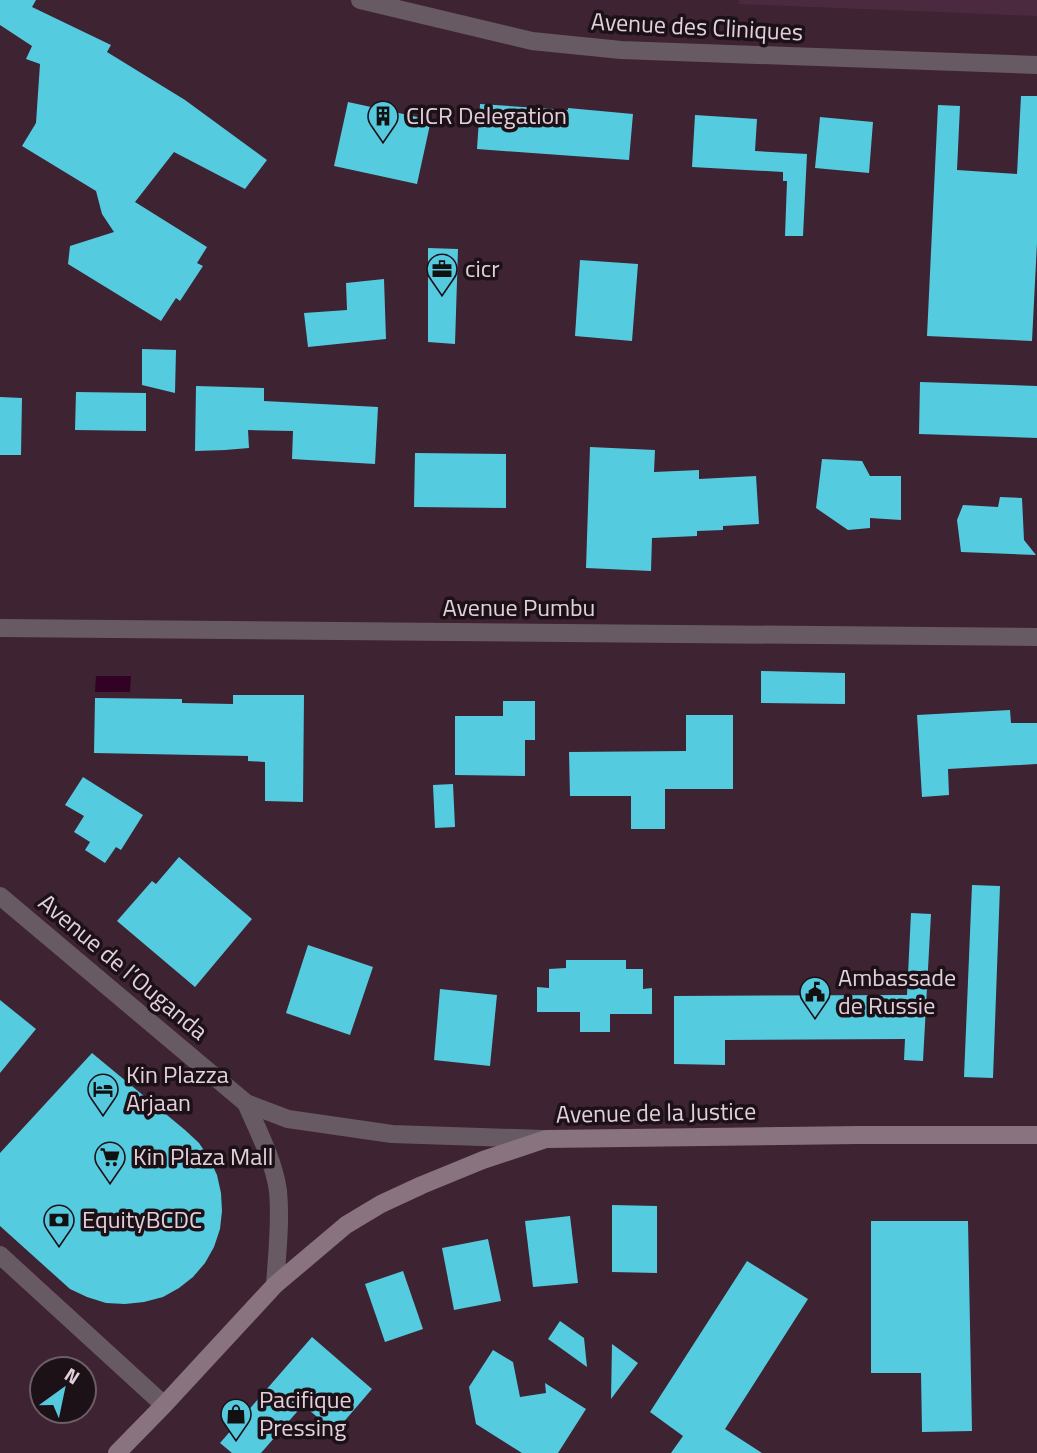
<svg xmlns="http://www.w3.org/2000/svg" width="1037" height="1453" font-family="'Titillium Web',sans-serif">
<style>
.built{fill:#4b293e}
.water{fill:#320224}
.building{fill:#55cbe0}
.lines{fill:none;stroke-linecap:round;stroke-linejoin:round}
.street{stroke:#685a62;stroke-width:18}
.secondary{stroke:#88737f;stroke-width:18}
.labels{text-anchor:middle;stroke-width:7;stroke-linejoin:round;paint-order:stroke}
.street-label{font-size:24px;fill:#e2d0da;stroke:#1d1118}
.poi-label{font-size:24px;fill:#e2d0da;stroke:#1d1118;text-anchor:start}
</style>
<rect width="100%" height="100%" fill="#3e2333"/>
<path class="built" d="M740,0H1037V16L738,4Z"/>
<path class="water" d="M96,676H131L130,692H95Z"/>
<g class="building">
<path d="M0,0H36L32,7L111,45L107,52L185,100L267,160L245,189L174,152L135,202L207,247L197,263L203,266L180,301L176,298L161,321L68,264L70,246L114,232L102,214L96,191L22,146L36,123L40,64L26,59L32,46L0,25Z"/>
<path d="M1021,96H1037V243L1032,341L927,336L938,105L960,106L957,170L1017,174Z"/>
<path d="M348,102L431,120L417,184L334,166Z"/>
<path d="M480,104L568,110V108L633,114L629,160L477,149Z"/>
<path d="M695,115L757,119L755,151L807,154L803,236H785L787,181H783V172L692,167Z"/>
<path d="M820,117L873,122L869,173L815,168Z"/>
<path d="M428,248L458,249L455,344L428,342Z"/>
<path d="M580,260L638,264L632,341L575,336Z"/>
<path d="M384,279L386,339L308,347L304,313L347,310L346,283Z"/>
<path d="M142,349L176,350L175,393L142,385Z"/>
<path d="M920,382L1037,386V438L919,434Z"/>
<path d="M196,386L264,388V401L378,407L375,464L292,459L293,431L248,430L249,448L225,450H226L195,451Z"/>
<path d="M76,392L146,393V431L75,430Z"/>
<path d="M0,397L22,398L21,455H0Z"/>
<path d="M590,447L655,450L654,472L699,470V479L756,476L759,524L723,526V530L697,531V536L652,538L651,571L586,568Z"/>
<path d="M415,453L506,454V508L414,507Z"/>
<path d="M822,459L862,461L870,476H901V520L870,518V528L848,530L816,508Z"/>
<path d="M1000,497L1022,498L1024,540L1036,555L961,552L957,520L963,505L998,507Z"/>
<path d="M761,671L845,673V704L761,703Z"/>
<path d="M233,695H304L303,802L265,801V762L248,761V756L94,753L95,698L182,699V703L233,704Z"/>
<path d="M503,701H535V740H525V776L455,775V716H503Z"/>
<path d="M1010,710L1011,723H1037V764L948,769L949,795L922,797L917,715Z"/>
<path d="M686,715H733V789H665V829H631V796H570L569,752L686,751Z"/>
<path d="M83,777L143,815L121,850L116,847L105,863L85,850L90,842L74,832L84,816L65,805Z"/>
<path d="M453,784L455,827L435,828L433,785Z"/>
<path d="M179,857L252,919L195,987L117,921L152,881L156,884Z"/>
<path d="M972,885L1000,886L993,1078L964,1077Z"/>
<path d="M911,913L931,914L923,1061L904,1060L905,1039L725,1040V1065L674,1064V996L907,995Z"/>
<path d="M308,945L373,967L350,1035L286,1013Z"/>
<path d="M566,960H626V969H643V989L652,988V1014H610V1032H580V1012H537V987L549,988V969L566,968Z"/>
<path d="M440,989L497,995L490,1066L434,1060Z"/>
<path d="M0,1000L36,1029L0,1073Z"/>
<path d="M92,1053L185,1130L199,1143L209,1158L217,1175L221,1193L222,1211L220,1229L214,1247L205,1263L193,1277L179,1288L163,1297L144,1302L125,1304L106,1303L87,1297L70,1289L0,1226V1153Z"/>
<path d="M612,1205L657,1206V1273L612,1272Z"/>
<path d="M570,1216L578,1283L533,1287L525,1221Z"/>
<path d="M871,1221H968L972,1431L922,1432L921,1373H871Z"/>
<path d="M488,1239L501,1301L454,1310L442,1248Z"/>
<path d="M747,1261L808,1299L725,1429L762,1453H671L683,1436L650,1412Z"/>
<path d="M403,1271L423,1329L385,1342L365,1284Z"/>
<path d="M560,1321L584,1338L587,1367L548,1339Z"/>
<path d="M312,1337L372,1389L335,1432L303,1405L261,1453H232L220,1443Z"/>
<path d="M612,1344L638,1363L611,1399Z"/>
<path d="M493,1350L513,1362L520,1397L546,1393L545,1383L586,1409L558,1453H522L476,1424L469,1387Z"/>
</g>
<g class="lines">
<g class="street">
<path d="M360,0L532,41L621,50L1037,65"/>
<path d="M0,628L1037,637"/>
<path d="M0,896L246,1103L288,1119L392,1134L543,1139"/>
<path d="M246,1103C258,1131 274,1161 278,1191C281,1222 277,1254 275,1285"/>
<path d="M0,1255L164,1405"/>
</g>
<path class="secondary" d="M117,1453L164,1405L275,1285L346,1225L381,1204L422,1185L483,1160L546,1139L859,1135H1037"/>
</g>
<defs>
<g id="building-pin" transform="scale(1.575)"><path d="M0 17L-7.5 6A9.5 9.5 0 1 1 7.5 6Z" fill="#55cade" stroke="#1d1118"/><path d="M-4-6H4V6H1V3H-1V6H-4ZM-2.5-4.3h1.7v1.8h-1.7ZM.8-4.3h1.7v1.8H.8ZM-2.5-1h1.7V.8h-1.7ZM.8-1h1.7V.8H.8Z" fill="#111"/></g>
<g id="office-pin" transform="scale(1.575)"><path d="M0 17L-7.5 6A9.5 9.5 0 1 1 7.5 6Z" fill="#55cade" stroke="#1d1118"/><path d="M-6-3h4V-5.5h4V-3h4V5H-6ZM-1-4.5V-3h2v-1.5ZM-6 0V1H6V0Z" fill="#111"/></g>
<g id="civic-pin" transform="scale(1.575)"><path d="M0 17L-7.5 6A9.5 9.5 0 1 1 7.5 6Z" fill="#55cade" stroke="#1d1118"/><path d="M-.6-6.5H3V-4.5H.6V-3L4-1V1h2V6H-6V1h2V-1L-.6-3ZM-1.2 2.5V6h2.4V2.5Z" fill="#111"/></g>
<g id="hotel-pin" transform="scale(1.575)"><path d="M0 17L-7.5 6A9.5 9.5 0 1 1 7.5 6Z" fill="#55cade" stroke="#1d1118"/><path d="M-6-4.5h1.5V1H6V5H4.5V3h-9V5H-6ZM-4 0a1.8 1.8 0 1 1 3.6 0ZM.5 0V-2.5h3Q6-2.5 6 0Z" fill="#111"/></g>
<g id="supermarket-pin" transform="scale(1.575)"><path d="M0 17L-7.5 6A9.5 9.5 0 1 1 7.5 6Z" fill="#55cade" stroke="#1d1118"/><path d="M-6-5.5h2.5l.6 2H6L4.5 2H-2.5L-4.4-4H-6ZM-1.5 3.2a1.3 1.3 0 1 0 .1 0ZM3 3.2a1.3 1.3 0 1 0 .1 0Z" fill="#111"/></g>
<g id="bank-pin" transform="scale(1.575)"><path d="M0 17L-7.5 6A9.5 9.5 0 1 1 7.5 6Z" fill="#55cade" stroke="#1d1118"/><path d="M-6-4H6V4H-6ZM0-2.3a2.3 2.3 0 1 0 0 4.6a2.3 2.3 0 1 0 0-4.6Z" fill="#111"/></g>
<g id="shop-pin" transform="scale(1.575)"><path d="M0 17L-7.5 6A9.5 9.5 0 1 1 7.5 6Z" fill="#55cade" stroke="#1d1118"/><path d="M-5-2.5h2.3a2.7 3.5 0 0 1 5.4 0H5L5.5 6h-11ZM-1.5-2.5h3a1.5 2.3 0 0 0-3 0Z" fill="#111"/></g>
</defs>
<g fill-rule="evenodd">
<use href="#building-pin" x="383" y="116"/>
<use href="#office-pin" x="442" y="269"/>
<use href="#civic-pin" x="815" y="992"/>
<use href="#hotel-pin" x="103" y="1089"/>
<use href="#supermarket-pin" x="110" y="1157"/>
<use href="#bank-pin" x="59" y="1220"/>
<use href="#shop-pin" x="236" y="1414"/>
</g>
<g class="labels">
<g class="street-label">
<text transform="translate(697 27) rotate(3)" y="8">Avenue des Cliniques</text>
<text x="519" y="616">Avenue Pumbu</text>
<text transform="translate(123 967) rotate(40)" y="8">Avenue de l’Ouganda</text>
<text transform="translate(656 1113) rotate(-1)" y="8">Avenue de la Justice</text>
</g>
<g class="poi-label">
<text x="406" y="124">CICR Delegation</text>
<text x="465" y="277">cicr</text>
<text x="838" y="986">Ambassade<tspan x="838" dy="28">de Russie</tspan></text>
<text x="126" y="1083">Kin Plazza<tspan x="126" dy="28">Arjaan</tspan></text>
<text x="133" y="1165">Kin Plaza Mall</text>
<text x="82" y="1228">EquityBCDC</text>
<text x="259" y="1408">Pacifique<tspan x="259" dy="28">Pressing</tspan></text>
</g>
</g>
<g transform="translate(63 1390) rotate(33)"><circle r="33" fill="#1d1118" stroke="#6c5d66" stroke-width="2"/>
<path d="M0-5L12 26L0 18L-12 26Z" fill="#55cade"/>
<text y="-10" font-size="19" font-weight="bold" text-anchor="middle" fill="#e2d0da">N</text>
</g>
</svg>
